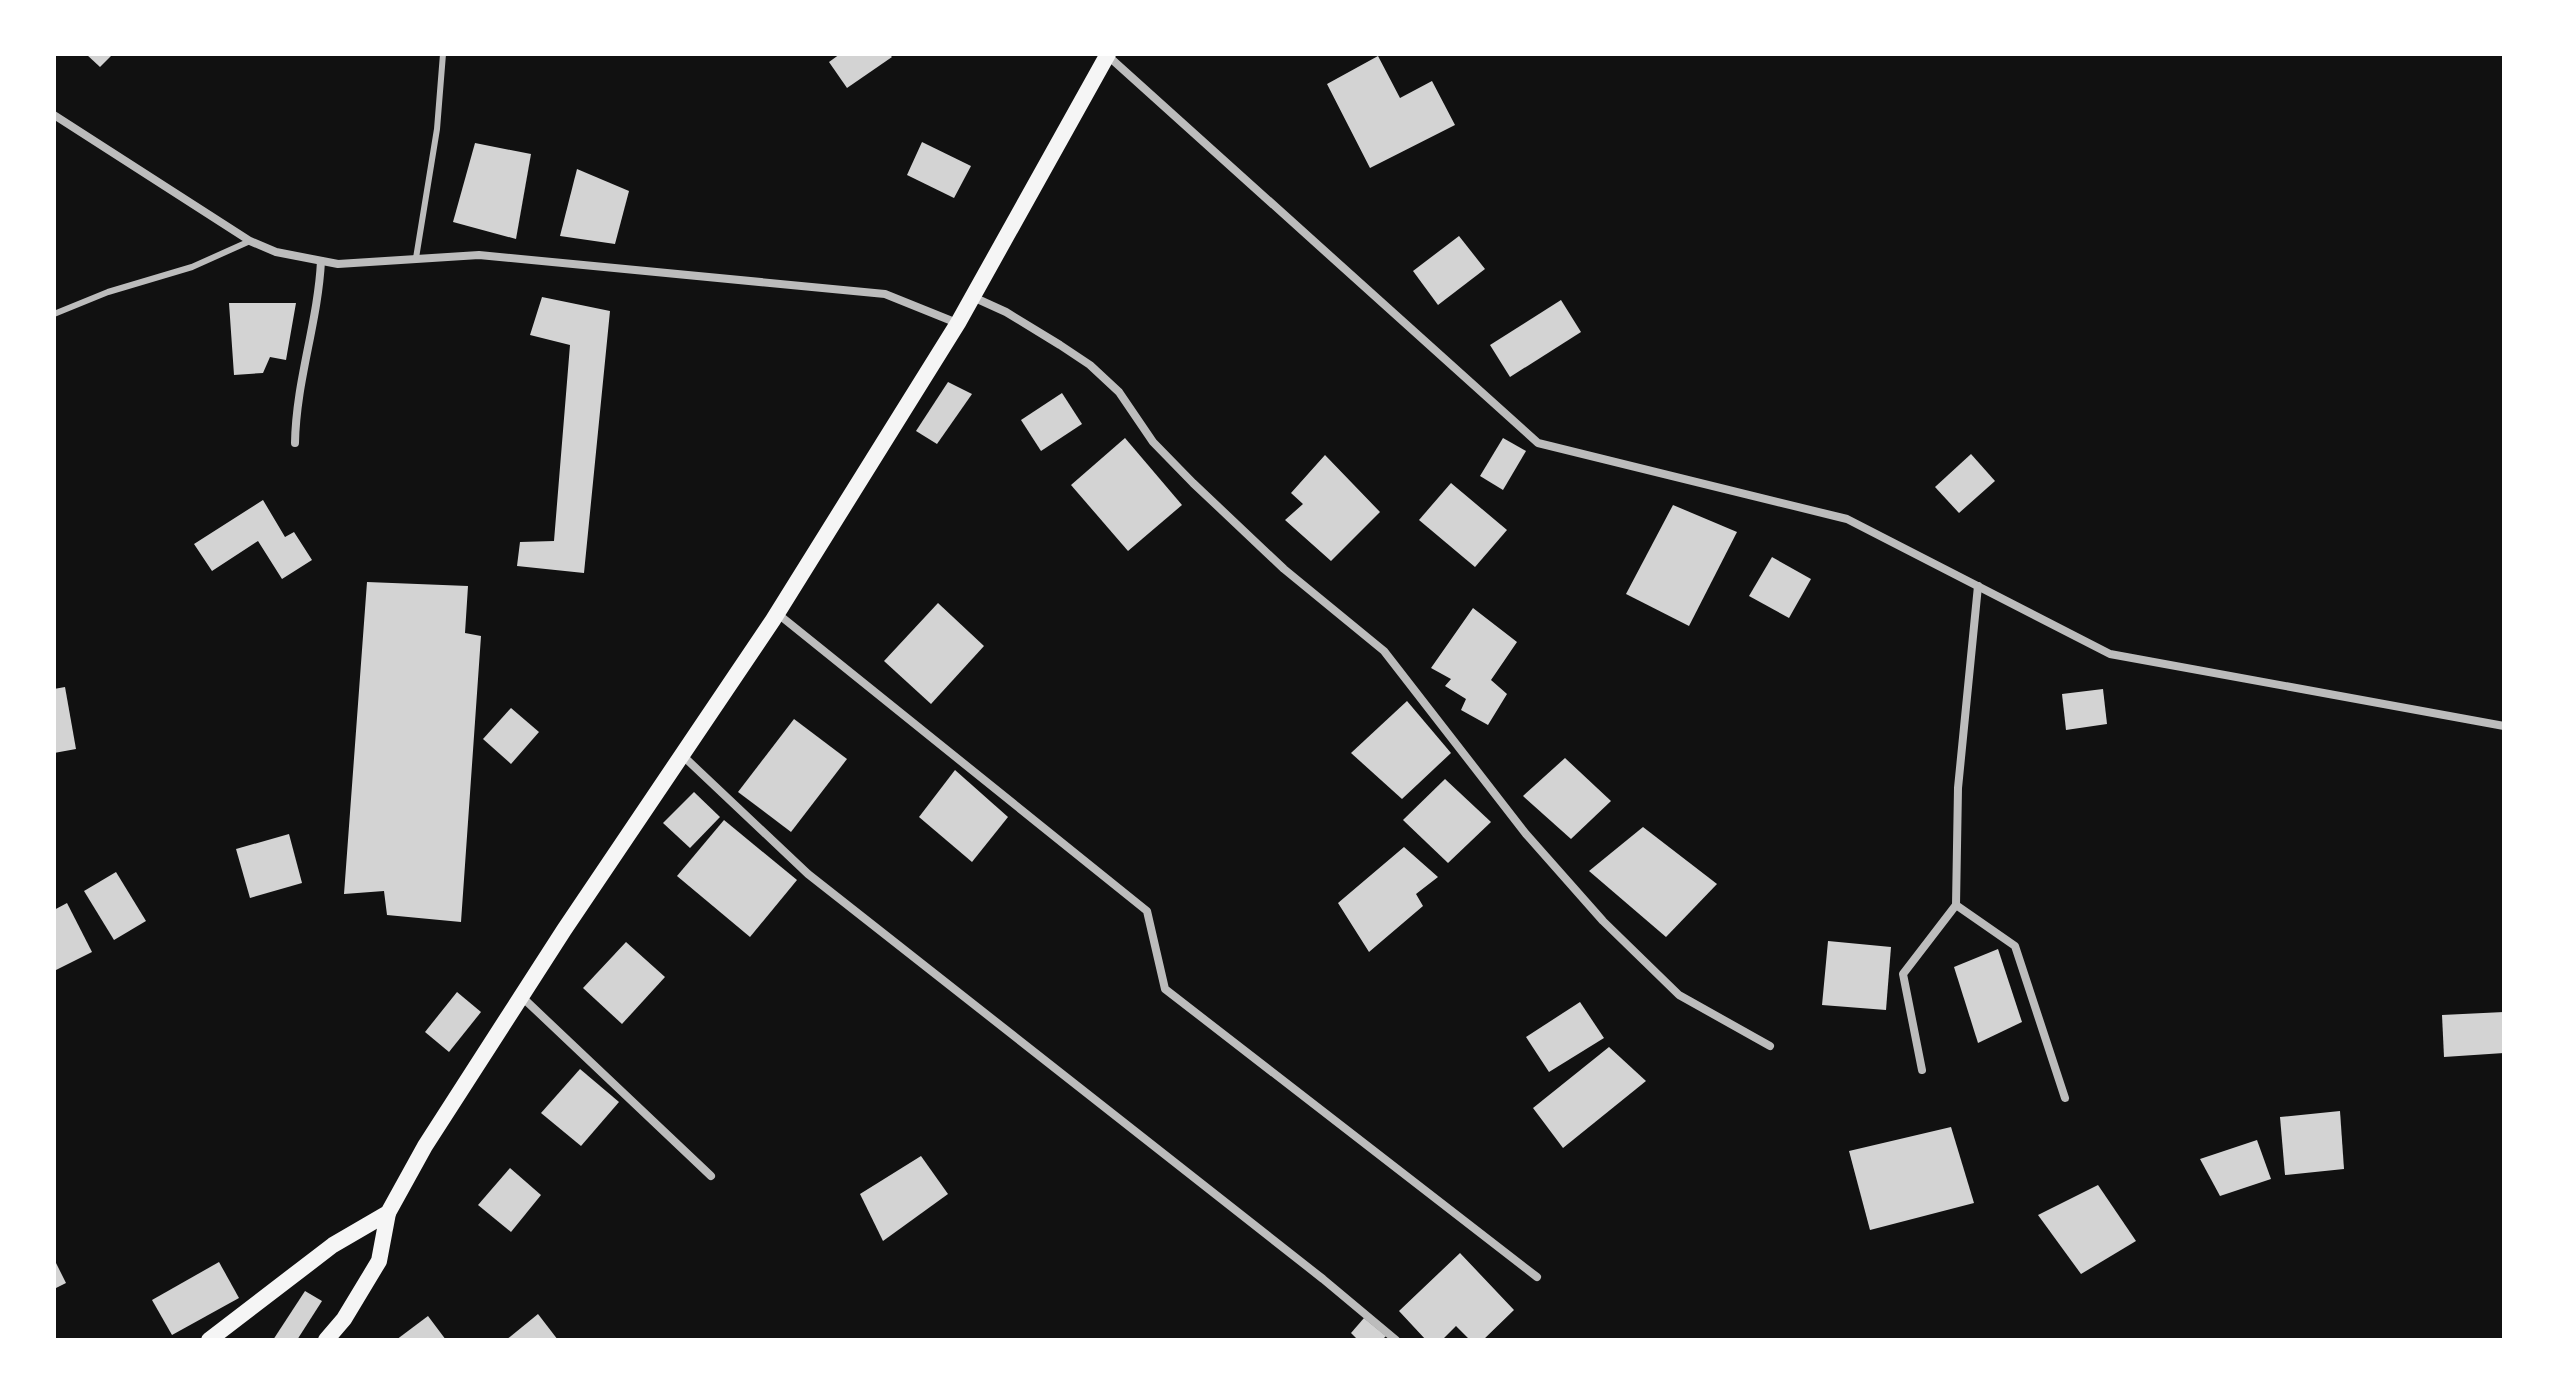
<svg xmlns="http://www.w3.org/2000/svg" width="2558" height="1394" font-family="Commissioner,sans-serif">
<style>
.building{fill:#d3d3d3}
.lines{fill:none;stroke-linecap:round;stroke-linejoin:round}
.service{stroke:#bcbcbc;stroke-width:6}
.minor{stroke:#bcbcbc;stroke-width:8}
.secondary{stroke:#f5f5f5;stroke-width:16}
</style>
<rect width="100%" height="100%" fill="#111"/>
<g class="building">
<path d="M86,54H113L100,67Z"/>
<path d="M840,54H889L892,57L847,88L829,62Z"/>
<path d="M1378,56L1400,98L1432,81L1455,125L1370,168L1327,84Z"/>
<path d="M922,142L971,166L954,198L907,175Z"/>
<path d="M475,143L531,154L516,239L453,222Z"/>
<path d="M577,169L629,191L615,244L560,236Z"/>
<path d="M1459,236L1485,269L1438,305L1413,271Z"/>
<path d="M542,297L610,311L584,573L517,566L520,542L554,541L570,345L530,335Z"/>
<path d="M1561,300L1581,332L1510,377L1490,345Z"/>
<path d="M229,303H296L286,360L270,357L263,373L234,375Z"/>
<path d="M948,382L972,394L937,444L916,431Z"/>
<path d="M1062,393L1082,424L1041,451L1021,420Z"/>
<path d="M1125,438L1182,505L1128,551L1071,485Z"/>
<path d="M1503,438L1526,451L1503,490L1480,476Z"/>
<path d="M1971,454L1995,481L1959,513L1935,487Z"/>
<path d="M1325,455L1380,512L1331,561L1285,520L1303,504L1291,493Z"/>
<path d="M1451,483L1507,530L1475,567L1419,520Z"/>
<path d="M263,500L285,537L294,532L312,560L282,579L258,541L212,571L194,544Z"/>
<path d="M1673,505L1737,532L1689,626L1626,594Z"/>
<path d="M1772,557L1811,579L1789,618L1749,596Z"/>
<path d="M367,582L468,586L465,633L481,636L461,922L387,915L384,891L344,894Z"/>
<path d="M938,603L984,646L931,704L884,661Z"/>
<path d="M1473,608L1517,642L1491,680L1507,694L1488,725L1461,710L1466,699L1445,686L1451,679L1431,668Z"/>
<path d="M65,687L76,749L54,753V689Z"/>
<path d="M2103,689L2107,724L2066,730L2062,694Z"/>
<path d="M1407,701L1451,753L1402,799L1351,753Z"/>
<path d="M511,708L539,732L511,764L483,739Z"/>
<path d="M794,719L847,759L791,832L738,792Z"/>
<path d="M1565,758L1611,801L1571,839L1523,796Z"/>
<path d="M955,770L1008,817L972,862L919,817Z"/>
<path d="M1445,779L1491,822L1448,863L1403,820Z"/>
<path d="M694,792L720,817L690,848L663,823Z"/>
<path d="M724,820L797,880L750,937L677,876Z"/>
<path d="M1643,827L1717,884L1666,937L1589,871Z"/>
<path d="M289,834L302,883L250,898L236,849Z"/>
<path d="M1404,847L1438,877L1416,894L1423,906L1369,952L1338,903Z"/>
<path d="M116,872L146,921L114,940L84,891Z"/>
<path d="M67,903L92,952L54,971V910Z"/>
<path d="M1828,941L1891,947L1886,1010L1822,1005Z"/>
<path d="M626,942L665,977L622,1024L583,988Z"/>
<path d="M1998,949L2022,1022L1978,1043L1954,967Z"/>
<path d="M457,992L481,1012L449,1052L425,1032Z"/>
<path d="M1580,1002L1604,1038L1549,1072L1526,1037Z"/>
<path d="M2504,1012V1053L2444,1057L2442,1015Z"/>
<path d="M1609,1047L1646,1081L1563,1148L1533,1108Z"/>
<path d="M580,1069L619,1102L581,1146L541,1113Z"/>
<path d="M2340,1111L2344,1169L2285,1175L2280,1117Z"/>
<path d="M1951,1127L1974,1203L1870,1230L1849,1151Z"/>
<path d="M2257,1140L2271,1179L2220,1196L2200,1159Z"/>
<path d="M921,1156L948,1194L883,1241L860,1194Z"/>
<path d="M510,1168L541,1195L511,1232L478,1205Z"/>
<path d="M2098,1185L2136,1241L2081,1274L2038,1215Z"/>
<path d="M1460,1253L1514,1310L1483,1340H1470L1456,1326L1442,1340H1426L1399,1311Z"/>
<path d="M54,1259L66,1283L54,1289Z"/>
<path d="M219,1262L239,1298L172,1335L152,1300Z"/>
<path d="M305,1291L322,1301L297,1340H273Z"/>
<path d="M538,1314L558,1340H506Z"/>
<path d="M428,1316L446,1340H396Z"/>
<path d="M1364,1318L1386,1336L1382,1340H1358L1351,1333Z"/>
</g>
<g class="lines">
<g class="service">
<path d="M416,258L437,129L443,54"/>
<path d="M54,314L108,292L192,267L250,241"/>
</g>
<g class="minor">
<path d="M1107,55L1538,443L1847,519L2110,654L2504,726"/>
<path d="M54,115L250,241L276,252L338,264L479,255L885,294L957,323"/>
<path d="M973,297L1006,312L1060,345L1090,365L1119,392L1153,442L1193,483L1284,569L1384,651L1526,834L1603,921L1679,995L1770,1046"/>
<path d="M295,443C296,381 318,322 321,261"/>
<path d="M1978,586L1958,788L1956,905L2015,946L2065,1098"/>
<path d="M778,614L1147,911L1165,989L1537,1277"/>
<path d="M682,755L808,874L1323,1279L1396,1340"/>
<path d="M522,997L711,1176"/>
<path d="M1922,1070L1903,974L1956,905"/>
</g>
<g class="secondary">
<path d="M209,1340L333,1245L388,1213L425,1146L564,930L773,620L958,323L1108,54"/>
<path d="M326,1340L344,1319L379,1261L388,1213"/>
</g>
</g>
<rect width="2558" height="1394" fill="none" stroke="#ffffff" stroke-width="112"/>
</svg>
